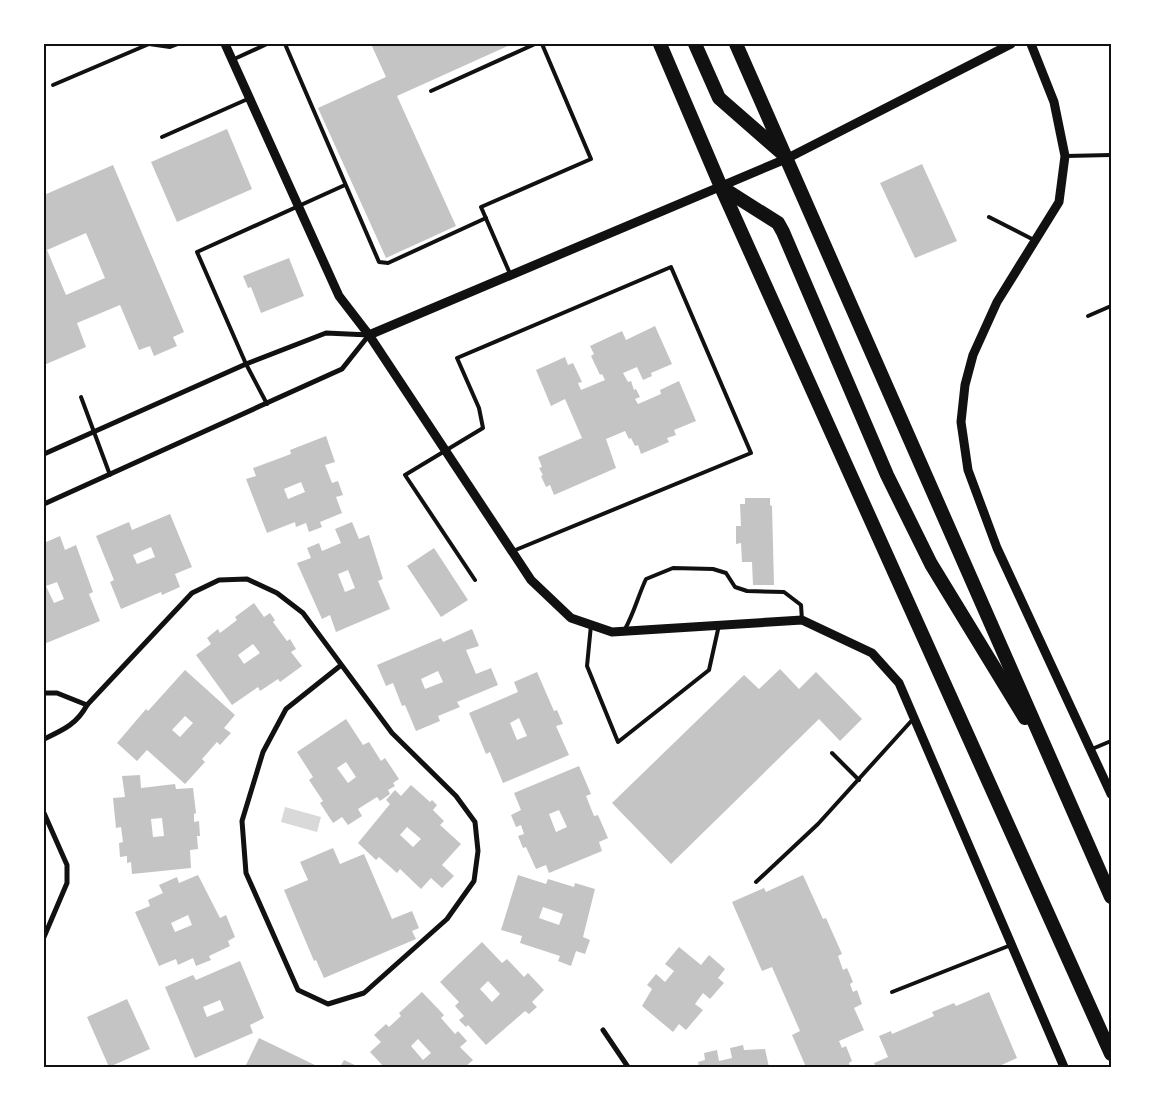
<svg xmlns="http://www.w3.org/2000/svg" width="1155" height="1111" font-family="'DejaVu Sans',sans-serif">
<style>
.water{fill:#d9d9d9}
.building{fill:#c4c4c4;fill-rule:evenodd}
.lines{fill:none;stroke-linecap:round;stroke-linejoin:round}
.service{stroke:#111;stroke-width:4}
.minor{stroke:#111;stroke-width:5}
.tertiary{stroke:#111;stroke-width:9}
.trunk{stroke:#111;stroke-width:14}
.neatline{fill:none;stroke:#111;stroke-width:2}
</style>
<rect width="100%" height="100%" fill="#fff"/>
<path class="water" d="M285,807L321,817L317,832L281,822Z"/>
<g class="building">
<path d="M371,44H512L397,96L456,226L386,258L318,108L386,77Z"/>
<path d="M227,129L252,189L177,222L151,162Z"/>
<path d="M922,164L957,241L915,258L880,183Z"/>
<path d="M113,165L184,332L173,337L177,346L154,356L150,346L139,350L120,305L77,323L86,347L44,365V195ZM86,233L105,278L66,295L47,250Z"/>
<path d="M289,258L304,296L261,313L251,287L248,288L243,276Z"/>
<path d="M655,326L672,364L651,373L652,376L643,380L637,367L623,373L628,382L631,381L634,390L636,389L640,397L635,399L638,404L661,394L660,390L679,381L696,421L674,430L676,435L667,438L669,442L641,454L638,445L635,446L631,438L629,439L625,431L606,439L616,468L554,495L550,485L546,487L541,476L543,475L539,468L542,467L538,457L582,438L565,399L551,406L536,370L565,357L568,365L573,363L582,382L578,383L581,390L605,380L602,374L600,375L591,356L594,354L590,346L622,331L626,340Z"/>
<path d="M326,436L335,462L325,465L332,483L338,481L343,495L336,497L342,513L320,522L322,527L309,532L306,523L296,527L295,522L267,533L246,479L256,476L253,468L291,454L290,450ZM301,482L305,492L288,499L284,489Z"/>
<path d="M745,498H770V505L772,506L774,585H753L752,562H742L741,543L736,544V526H741L740,504H745Z"/>
<path d="M170,514L192,567L175,574L180,587L162,595L161,592L121,609L110,582L114,580L96,536L129,522L132,530ZM151,547L155,557L137,564L133,555Z"/>
<path d="M352,522L359,539L369,535L383,579L378,581L390,609L336,632L330,615L322,619L297,563L311,558L307,548L319,543L322,551L341,543L335,529ZM348,570L355,588L345,592L338,574Z"/>
<path d="M60,536L65,550L76,545L93,592L89,594L100,621L44,644V543ZM57,582L64,599L54,603L46,586Z"/>
<path d="M434,548L468,600L441,617L407,566Z"/>
<path d="M254,603L264,617L270,613L275,620L273,622L287,641L290,639L296,649L291,652L302,666L280,682L278,679L260,691L258,687L232,705L196,655L211,644L207,638L218,629L220,633L237,620L235,617ZM253,644L260,653L244,664L238,655Z"/>
<path d="M472,629L479,646L466,650L476,674L491,668L498,685L457,702L460,707L438,716L440,721L416,731L405,705L402,706L393,683L386,686L377,665L441,638L443,642ZM438,671L443,682L425,689L421,679Z"/>
<path d="M780,669L799,689L816,672L862,719L840,741L819,719L671,864L612,803L744,675L759,689Z"/>
<path d="M185,670L235,715L224,728L231,733L220,745L217,742L202,759L205,762L185,784L147,750L137,761L117,743L146,709L148,711ZM185,716L193,723L180,737L172,730Z"/>
<path d="M537,672L554,711L557,710L563,724L556,726L569,755L503,783L490,752L486,754L469,713L518,692L514,682ZM519,718L527,736L517,740L510,723Z"/>
<path d="M346,719L363,745L369,742L381,761L385,758L399,779L393,783L395,786L388,790L390,794L380,801L377,797L358,809L362,816L348,825L342,817L333,823L320,803L323,801L309,780L313,777L297,752ZM346,762L356,777L348,783L337,768Z"/>
<path d="M579,766L591,794L586,796L594,816L598,815L608,838L599,842L602,851L549,873L546,865L536,869L526,847L523,848L518,836L524,834L521,825L516,827L511,815L521,810L514,793ZM559,810L567,827L556,832L549,814Z"/>
<path d="M140,775L141,788L175,784L176,789L193,788L196,813L194,814V822L199,821L200,836H197L198,849L190,850L191,868L132,874L131,862L127,863V856L120,857L119,843L123,842L121,827L116,828L113,798L125,797L122,776ZM162,818L164,836L153,837L151,819Z"/>
<path d="M411,785L430,802L432,800L437,805L433,810L444,821L440,825L461,844L442,865L454,876L442,888L431,878L421,889L400,869L397,873L379,857L376,860L358,843L390,804L386,800L395,790L401,796ZM407,827L421,839L413,847L400,835Z"/>
<path d="M333,848L340,864L364,854L392,919L412,911L419,928L412,931L416,939L324,978L316,960L314,961L284,890L308,880L300,862Z"/>
<path d="M198,875L220,918L226,915L235,937L228,941L230,946L209,956L211,960L196,966L193,958L178,965L176,959L159,966L135,912L150,906L148,900L163,893L159,885L177,877L179,883ZM188,915L192,925L175,932L171,923Z"/>
<path d="M518,875L546,884L548,879L574,887L575,883L595,889L583,937L590,940L585,954L576,951L571,966L558,961L560,956L520,943L522,936L501,930ZM543,907L563,914L559,925L539,918Z"/>
<path d="M803,875L823,919L826,918L842,954L838,956L843,970L847,968L853,982L850,984L853,992L857,990L862,1004L854,1008L864,1030L839,1041L842,1048L846,1046L852,1061L849,1063L850,1067H806L792,1035L800,1031L772,967L762,971L732,902L764,888L766,892Z"/>
<path d="M482,942L502,963L507,959L524,977L528,973L544,990L532,1002L537,1007L529,1014L525,1011L486,1045L468,1025L466,1027L459,1020L464,1016L455,1006L459,1002L440,982ZM488,981L500,994L492,1002L480,989Z"/>
<path d="M679,947L701,965L709,955L725,969L718,978L724,983L710,999L703,993L695,1004L703,1010L686,1030L679,1024L673,1032L642,1006L652,989L647,985L656,974L665,982L674,971L665,964Z"/>
<path d="M240,961L264,1018L250,1025L253,1033L195,1058L165,987L193,975L196,980ZM220,1000L224,1010L207,1017L203,1007Z"/>
<path d="M422,992L444,1015L441,1018L455,1034L458,1031L467,1041L460,1047L473,1060L465,1067H384L370,1052L381,1042L374,1035L386,1024L389,1027L401,1016L399,1013ZM418,1039L431,1053L423,1060L411,1046Z"/>
<path d="M989,992L1017,1058L997,1067H876L874,1063L888,1057L879,1036L891,1031L892,1034L934,1016L932,1012L954,1003L956,1006Z"/>
<path d="M127,999L150,1049L109,1067L87,1017Z"/>
<path d="M259,1038L319,1067H245Z"/>
<path d="M743,1045L744,1050L765,1049L769,1067H699L698,1062L705,1060L704,1053L717,1050L719,1061L732,1058L730,1048Z"/>
<path d="M344,1060L359,1067H340Z"/>
</g>
<g class="lines">
<g class="service">
<path d="M149,44L170,47L178,44"/>
<path d="M285,44L379,262L388,263L486,218"/>
<path d="M232,60L267,44"/>
<path d="M53,85L149,44"/>
<path d="M431,91L535,44"/>
<path d="M162,137L250,98"/>
<path d="M1066,156L1111,155"/>
<path d="M989,217L1034,240"/>
<path d="M511,276L481,207L591,159L542,44"/>
<path d="M1088,316L1111,306"/>
<path d="M81,397L110,475"/>
<path d="M267,404L246,364L197,252L345,185"/>
<path d="M475,580L405,475L483,428L479,408L457,358L671,267L751,453L513,551"/>
<path d="M591,625L587,666L618,742L709,670L719,625"/>
<path d="M625,629C634,613 638,596 646,579L673,568L713,569L726,573L735,587L747,591L784,592L801,605L802,620"/>
<path d="M1092,749L1111,741"/>
<path d="M832,753L859,780"/>
<path d="M756,882L818,824L914,718"/>
<path d="M892,992L1011,945"/>
</g>
<g class="minor">
<path d="M44,454L246,364L326,333L369,335"/>
<path d="M44,504L342,369L369,335"/>
<path d="M44,693H57L87,705"/>
<path d="M44,739C63,730 77,724 87,705L192,593L219,580L247,579L277,593L303,613L392,733L456,796L475,822L478,851L474,881L447,919L364,993L328,1004L298,990L246,873L242,821L263,752L286,709L340,666"/>
<path d="M44,813L67,865V883L44,937"/>
<path d="M603,1030L628,1067"/>
</g>
<g class="tertiary">
<path d="M225,44L339,296L369,335L531,580L571,618L612,632L802,620L872,653L899,683L1064,1067"/>
<path d="M1031,44L1054,102L1065,156L1059,202L997,302L973,355L965,385L961,422L968,470L997,548L1111,794"/>
<path d="M369,335L788,158L1011,44"/>
</g>
<g class="trunk">
<path d="M660,44L721,187L1111,1054"/>
<path d="M695,44L719,98L783,154"/>
<path d="M736,44L1111,897"/>
<path d="M721,187L778,223L783,232L887,475L931,564L1025,718"/>
</g>
</g>
<rect width="1155" height="1111" fill="none" stroke="#ffffff" stroke-width="90"/>
<rect x="45" y="45" width="1065" height="1021" class="neatline"/>
</svg>
